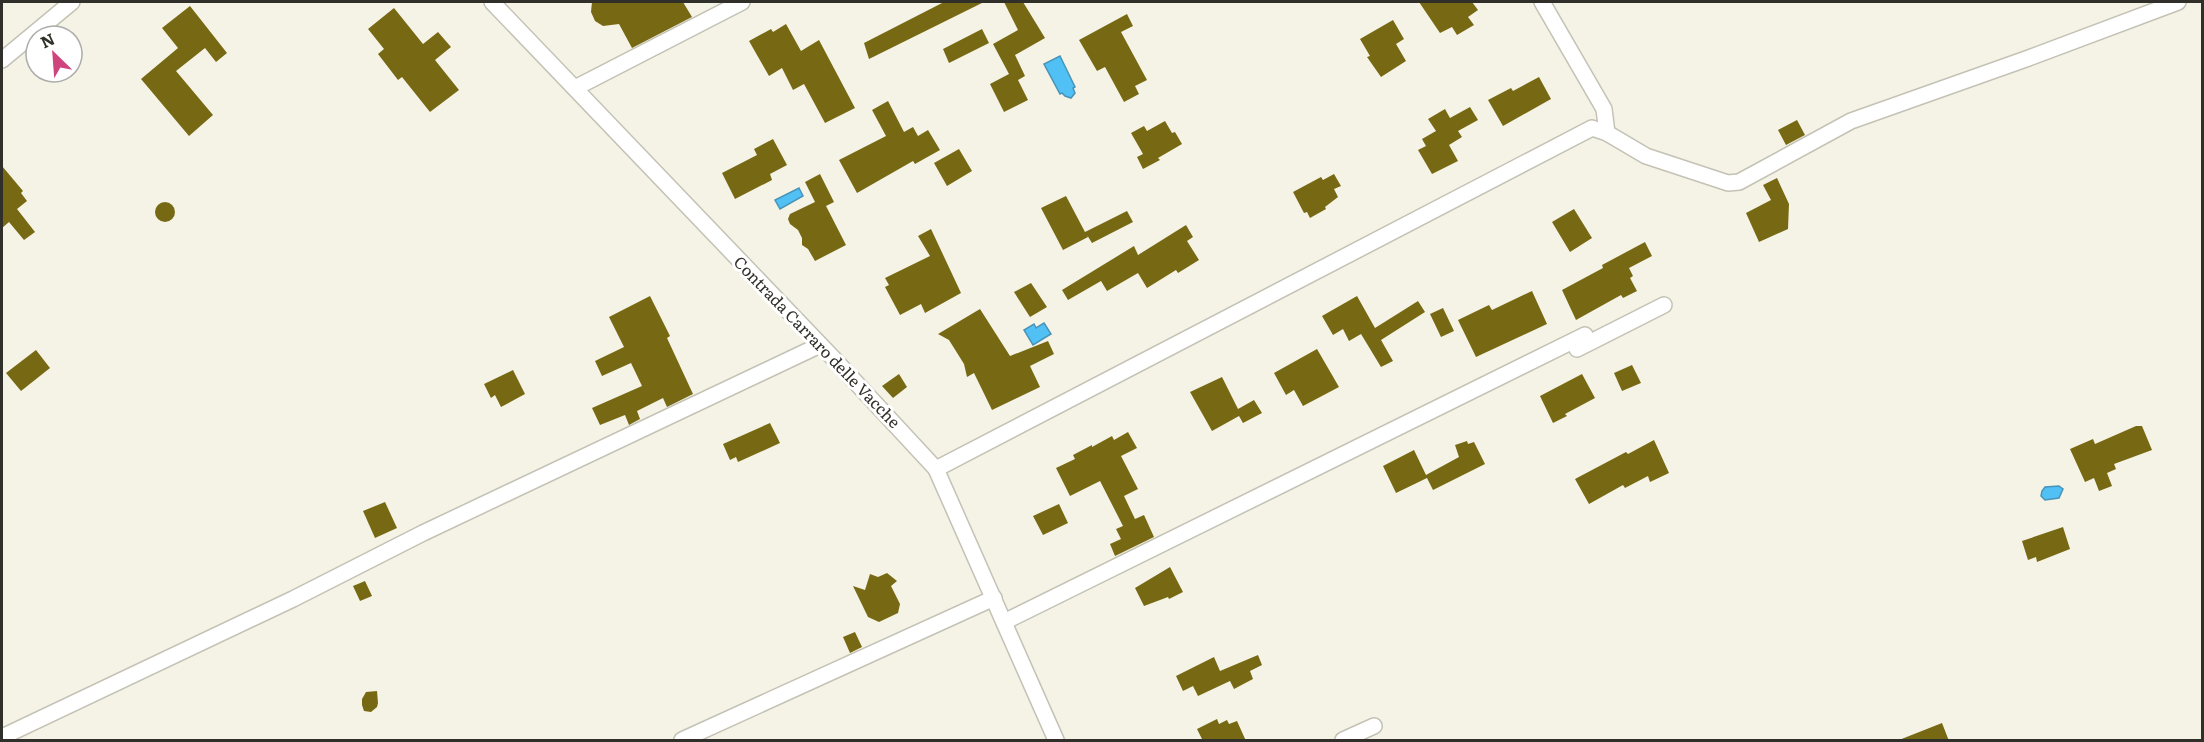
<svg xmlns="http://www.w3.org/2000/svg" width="2204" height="742" font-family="Literata,serif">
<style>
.water{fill:#51c0f5;stroke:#4794b8;stroke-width:1.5}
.building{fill:#776914}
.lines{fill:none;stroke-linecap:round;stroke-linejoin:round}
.street-casing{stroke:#c4c2b5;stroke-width:18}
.street{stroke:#fff;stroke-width:15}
.labels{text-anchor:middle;stroke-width:6;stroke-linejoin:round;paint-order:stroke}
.street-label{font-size:16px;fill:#302f2a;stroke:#fff}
</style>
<rect width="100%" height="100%" fill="#f5f3e5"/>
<g class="water">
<path d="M1060,56L1075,87L1073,88L1075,93L1071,98L1065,96L1062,93L1060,94L1044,64Z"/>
<path d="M799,188L803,196L780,209L775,200Z"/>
<path d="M1044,323L1051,334L1033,345L1024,330L1034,324L1036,328Z"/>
<path d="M2059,486L2063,489L2059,498L2045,500L2041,496L2042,491L2045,487Z"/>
</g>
<g class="building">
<path d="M592,2H683L692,17L632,48L619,24L603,26L595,21L591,12Z"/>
<path d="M944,2H984L869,59L864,43Z"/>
<path d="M1004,2H1023L1045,38L1015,55L1025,76L1018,80L1028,100L1004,112L990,84L1009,74L993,44L1018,30Z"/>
<path d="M1419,2H1472L1478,10L1468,17L1474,25L1457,35L1452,27L1440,33Z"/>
<path d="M190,6L227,53L216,62L205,48L176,71L213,115L189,136L141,79L178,48L162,28Z"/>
<path d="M394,8L423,44L438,32L451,47L435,60L459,90L430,112L402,77L398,80L378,54L384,49L368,29Z"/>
<path d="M1127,14L1133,26L1121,32L1147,80L1135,86L1139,94L1124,102L1105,67L1097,71L1079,40Z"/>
<path d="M1393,20L1404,39L1396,44L1406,61L1381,77L1367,57L1370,56L1360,39Z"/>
<path d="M786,24L801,51L819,40L855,108L825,123L804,84L793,90L782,68L769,76L749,41L771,29L773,32Z"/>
<path d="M982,29L989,43L949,63L943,49Z"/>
<path d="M1539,77L1551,99L1503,126L1488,100L1511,88L1513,91Z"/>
<path d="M888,101L904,132L913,127L918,136L928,130L940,150L915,164L913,161L857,193L839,160L886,136L872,110Z"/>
<path d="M1470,107L1478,120L1458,131L1462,137L1449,145L1458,161L1432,174L1418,150L1426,146L1422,139L1436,131L1428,119L1445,109L1450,118Z"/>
<path d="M1797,120L1805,135L1786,145L1778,130Z"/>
<path d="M1165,121L1172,133L1175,132L1182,144L1158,158L1160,160L1143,169L1137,157L1143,154L1131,133L1144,126L1147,131Z"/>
<path d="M773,139L787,165L770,174L772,180L735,199L722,173L757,155L754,149Z"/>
<path d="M959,149L972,171L947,186L934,163Z"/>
<path d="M2,166L23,191L21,193L27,201L17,209L35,232L24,240L9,222L2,228Z"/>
<path d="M820,174L834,202L826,206L846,245L815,261L808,249L802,245V238L798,230L790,224L788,219L790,214L815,202L805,182Z"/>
<path d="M1334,174L1341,186L1334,189L1338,197L1325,207L1326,209L1310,218L1307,212L1304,213L1293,192L1321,177L1323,180Z"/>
<path d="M1777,178L1789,204L1788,229L1759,242L1746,213L1771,200L1763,185Z"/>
<path d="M1066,196L1085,232L1127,211L1133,222L1092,243L1087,235L1088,237L1063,250L1041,208Z"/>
<circle cx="165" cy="212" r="10"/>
<path d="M1574,209L1592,238L1570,252L1552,222Z"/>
<path d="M1186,225L1193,237L1187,241L1199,260L1178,273L1176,270L1147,288L1138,273L1107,291L1101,281L1068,300L1062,290L1134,246L1138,255Z"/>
<path d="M931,229L961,293L925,313L921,304L900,315L885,287L889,285L885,278L930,256L918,236Z"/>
<path d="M1645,242L1652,256L1629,268L1633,276L1630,278L1637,291L1623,298L1621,295L1576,320L1562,290L1603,268L1602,265Z"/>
<path d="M1031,283L1047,307L1030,317L1014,292Z"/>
<path d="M1532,291L1547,324L1476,357L1458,320L1489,305L1492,310Z"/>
<path d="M650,296L670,336L667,338L693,394L667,407L663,398L637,411L640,419L629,425L625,415L600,425L592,408L642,386L631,363L602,376L595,361L624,347L609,317Z"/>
<path d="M1357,296L1375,328L1418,301L1425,312L1381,340L1393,361L1381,367L1361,334L1349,341L1343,329L1333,335L1322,316Z"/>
<path d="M1443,308L1454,331L1441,337L1430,314Z"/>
<path d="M980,309L1010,356L1048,341L1054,354L1030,366L1040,387L992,410L974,373L967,377L964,364L949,340L938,334Z"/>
<path d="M1317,349L1339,387L1303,406L1294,390L1286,395L1274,373Z"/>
<path d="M36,350L50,368L21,391L6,373Z"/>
<path d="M1632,365L1641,383L1622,391L1614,373Z"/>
<path d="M513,370L525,394L501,407L495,395L491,398L484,384Z"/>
<path d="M899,374L907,387L893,398L882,386Z"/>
<path d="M1582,374L1595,398L1565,414L1567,416L1553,423L1540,396Z"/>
<path d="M1222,377L1238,409L1254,400L1262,413L1243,423L1239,416L1212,431L1190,392Z"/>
<path d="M770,423L780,443L738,462L736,457L730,460L723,444Z"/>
<path d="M2136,426H2142L2152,450L2114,464L2116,469L2107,473L2112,486L2099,491L2094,478L2085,482L2070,449L2093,439L2095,444Z"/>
<path d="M1128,432L1137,448L1121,456L1138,489L1124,496L1135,519L1144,515L1154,537L1115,556L1110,544L1121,539L1116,529L1123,526L1100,481L1070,496L1056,468L1075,459L1073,455L1092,445V447L1112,436L1114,440Z"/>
<path d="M1654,440L1669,473L1650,482L1648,476L1625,488L1623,485L1589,504L1575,479L1626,452L1628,454Z"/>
<path d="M1467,441L1468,444L1474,442L1485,464L1433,490L1427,478L1396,493L1383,466L1414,450L1426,475L1459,457L1455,445Z"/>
<path d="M385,502L397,528L375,538L363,511Z"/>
<path d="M1059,504L1068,523L1043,535L1033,516Z"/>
<path d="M2063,527L2070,549L2037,562L2036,557L2028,560L2022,541Z"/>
<path d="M1170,567L1183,592L1169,599L1168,597L1144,606L1135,588Z"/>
<path d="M887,573L897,581L891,586L900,604L898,613L879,622L868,617L853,586L865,590L870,574L878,577Z"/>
<path d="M365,581L372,596L360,601L353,586Z"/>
<path d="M855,632L862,647L850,653L843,637Z"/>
<path d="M1258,655L1262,665L1250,671L1253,679L1234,689L1230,681L1198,696L1193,686L1183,691L1176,676L1214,657L1220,671Z"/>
<path d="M377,691L378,703L377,707L371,712L364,711L362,705V699L366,692Z"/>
<path d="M1217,719L1219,724L1227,720L1229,724L1237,721L1246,741H1203L1197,729Z"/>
<path d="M1942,723L1949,741H1899V740Z"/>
</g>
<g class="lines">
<g class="street-casing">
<g id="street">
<path d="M492,2L835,360L936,469L1056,740"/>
<path d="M1542,2L1604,109L1607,133"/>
<path d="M2,60L72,2"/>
<path d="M575,88L742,2"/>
<path d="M1577,349L1664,305"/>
<path d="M936,469L1592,128L1607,133L1646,156L1728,183L1739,182L1851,121L2026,59L2178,2"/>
<path d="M1004,622L1585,335"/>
<path d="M2,737L293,599L423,533L820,345"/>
<path d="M682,740L994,598"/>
<path d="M1343,740L1374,726"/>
</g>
</g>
<use href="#street" class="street"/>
</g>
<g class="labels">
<g class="street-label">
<text transform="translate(817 342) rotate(46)" y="6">Contrada Carraro delle Vacche</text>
</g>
</g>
<rect width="2204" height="742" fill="none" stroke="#302f2a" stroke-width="6"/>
<g transform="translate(54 54) rotate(335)"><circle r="28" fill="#ffffff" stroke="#acacaa" stroke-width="1.5"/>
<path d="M0-4.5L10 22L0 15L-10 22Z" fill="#ce447c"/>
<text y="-9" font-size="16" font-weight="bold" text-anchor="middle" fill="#302f2a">N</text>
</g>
</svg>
